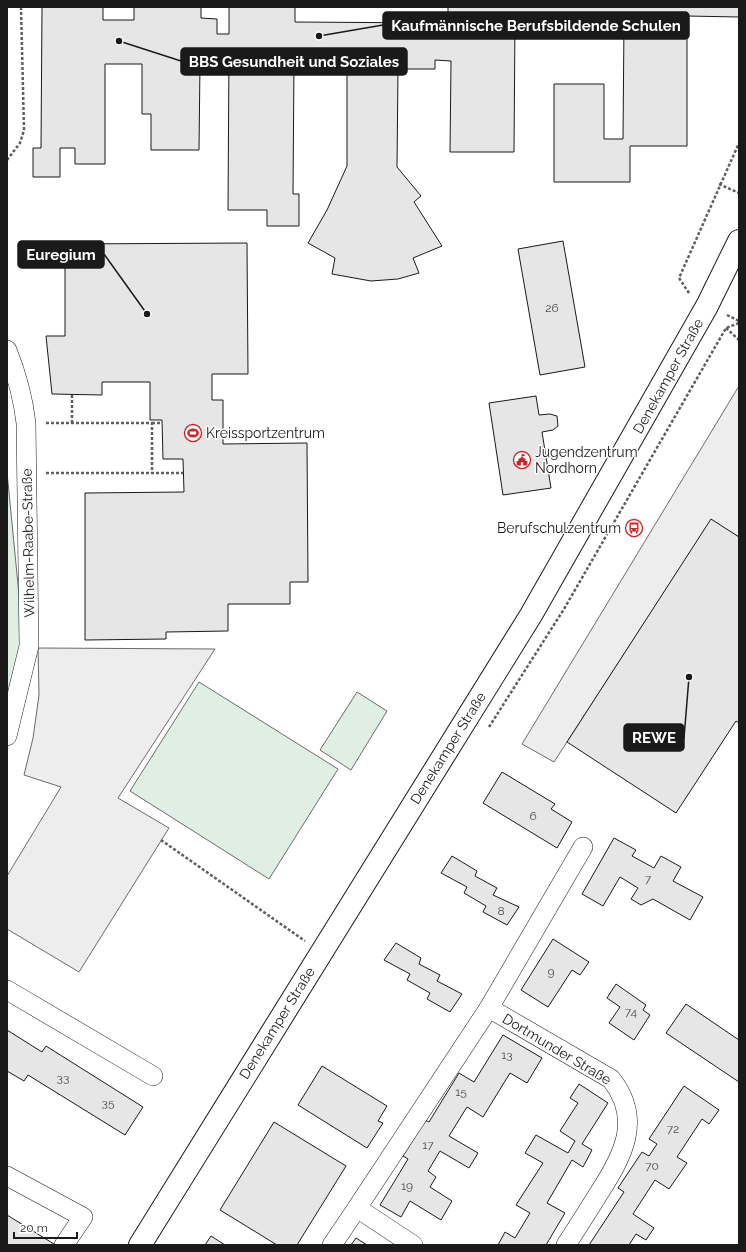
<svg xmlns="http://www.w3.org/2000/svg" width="746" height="1252" font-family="Raleway,sans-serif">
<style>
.green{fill:#e0efe3;stroke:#6a6a6a}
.parking{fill:#ededed;stroke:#6a6a6a}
.building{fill:#e6e6e6;stroke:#1a1a1a}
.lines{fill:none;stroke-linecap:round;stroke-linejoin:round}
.street-casing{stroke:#1a1a1a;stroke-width:20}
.secondary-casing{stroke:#1a1a1a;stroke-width:24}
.path{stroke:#5f5f5f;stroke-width:2.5;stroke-dasharray:3 2;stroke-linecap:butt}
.street{stroke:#fff;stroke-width:19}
.secondary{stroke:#fff;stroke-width:22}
.labels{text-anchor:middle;stroke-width:3;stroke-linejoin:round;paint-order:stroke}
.number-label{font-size:12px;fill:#4d4d4d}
.street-label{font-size:14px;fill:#1a1a1a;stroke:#fff}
.poi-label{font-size:14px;fill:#1a1a1a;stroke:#fff;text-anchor:start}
.leader{fill:none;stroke:#1a1a1a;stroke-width:1.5}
.callout-dot{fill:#1a1a1a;stroke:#fff;stroke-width:1.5}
.callout{fill:#1a1a1a;stroke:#1a1a1a;stroke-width:1.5}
.callout-label{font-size:15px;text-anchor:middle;font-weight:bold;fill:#fff}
</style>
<rect width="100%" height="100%" fill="#fff"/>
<g class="green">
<path d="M7,472L24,646L7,715Z"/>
<path d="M199,682L338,769L269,879L130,791Z"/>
<path d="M357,692L387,711L351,770L320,750Z"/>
</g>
<g class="parking">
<path d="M739,386V537L711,520L554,762L522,744Z"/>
<path d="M38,648L215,649L118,798L169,828L79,972L7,929V876L61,787L24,775L33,738L39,695Z"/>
</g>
<g class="building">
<path d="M42,7H103V20H134V7H201V18L217,19V34H229V7H295V22L438,23V32H448V7H739V17L687,16V146H630V182H554V84H604V139H623L624,20L515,19L514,152H450L451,61L435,60V69H398L397,167L421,196L414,202L442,246L413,258L419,273L398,279L371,281L332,274L335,258L308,243L327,210L347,166V69L308,68V60H294L293,194H299V226H267V210H228L229,50H215V63H200L199,150H151V114H142V64H105V164H75V148H60V177H33V148H41Z"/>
<path d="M563,241L585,367L540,375L518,249Z"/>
<path d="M247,243L248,374H212V400H223V444L307,443L308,582H290V604H228V631L166,632V639L85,640V493L184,492L183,459H163L162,420H150V382H102V395L52,394L46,336H65V244Z"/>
<path d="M536,396L539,415L550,414L557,416L558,426L553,430L542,432L551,488L503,495L489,403Z"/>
<path d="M711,519L739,537V723L736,721L676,813L567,742Z"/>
<path d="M502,772L555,804L551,809L572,822L557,848L483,803Z"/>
<path d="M614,838L636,850L632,856L654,868L661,856L681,867L673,881L703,897L690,920L653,899L641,905L631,899L638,888L620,877L603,906L582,894Z"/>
<path d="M452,856L477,871L475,876L497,888L493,895L519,907L507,925L483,912L486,906L464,893L467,887L441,873Z"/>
<path d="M553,939L589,962L580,975L572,970L548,1007L521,990Z"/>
<path d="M396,943L421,958L419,964L440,975L437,981L462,994L450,1012L427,999L430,993L407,980L410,974L384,960Z"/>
<path d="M616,984L646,1005L643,1010L650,1015L634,1040L609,1023L620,1007L607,998Z"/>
<path d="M686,1004L739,1040V1082L666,1033Z"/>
<path d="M7,1030L42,1052L46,1046L143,1107L125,1135L28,1075L24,1081L7,1071Z"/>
<path d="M503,1035L542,1058L527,1083L510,1073L483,1117L467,1107L449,1136L478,1153L469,1168L440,1151L428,1171L436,1177L430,1187L452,1201L441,1220L410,1201L401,1217L380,1205L408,1159L403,1156L425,1120L429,1122L459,1073L474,1082Z"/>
<path d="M322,1066L387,1106L378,1121L383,1123L367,1148L298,1105Z"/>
<path d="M579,1084L608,1103L582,1144L592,1150L583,1167L572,1160L547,1203L565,1213L546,1245H498L505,1232L515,1238L530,1213L516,1205L543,1163L525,1153L536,1135L568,1153L575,1141L560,1131L578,1103L570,1098Z"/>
<path d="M684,1086L719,1110L709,1124L702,1119L677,1157L687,1163L669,1189L655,1180L633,1214L654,1228L646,1240L636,1234L629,1245H589L624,1192L618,1188L642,1152L649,1156L657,1144L649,1139Z"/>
<path d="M274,1122L346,1166L297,1245H277L220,1210Z"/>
<path d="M7,1215L54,1244V1245H7Z"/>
<path d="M211,1236L225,1245H205Z"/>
<path d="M356,1238L367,1245H351Z"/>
</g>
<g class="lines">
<g class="street-casing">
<g id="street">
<path d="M7,350C17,375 23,397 26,423L29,646L7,736"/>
<path d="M7,990L153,1076"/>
<path d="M489,1008L611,1079C643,1119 623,1156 599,1193C588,1211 577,1228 566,1245"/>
<path d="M7,1176L83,1217L64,1245"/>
<path d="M332,1245L357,1208"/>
<path d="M413,1245L357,1208L489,1008L583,847"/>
</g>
</g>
<g class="secondary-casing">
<path id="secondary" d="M140,1245L531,615L707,306L739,241"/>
</g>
<g class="path">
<path d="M7,160L20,143L24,130L21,7"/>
<path d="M719,184L739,193"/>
<path d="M689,293L679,278L739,143"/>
<path d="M727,315L739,321"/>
<path d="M726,328L739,340"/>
<path d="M72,395V423"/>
<path d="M46,423H152V473"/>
<path d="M152,423H162"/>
<path d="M46,473H183"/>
<path d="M489,727L564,609L726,328L739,323"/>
<path d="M161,840L305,941"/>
</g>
<use href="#street" class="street"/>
<use href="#secondary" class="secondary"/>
</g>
<defs>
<g id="stadium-ring" transform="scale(0.9)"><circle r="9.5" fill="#fff" stroke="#c62828" stroke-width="1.5"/><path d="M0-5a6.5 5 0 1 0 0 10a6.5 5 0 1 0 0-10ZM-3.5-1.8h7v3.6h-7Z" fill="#c62828"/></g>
<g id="civic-ring" transform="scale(0.9)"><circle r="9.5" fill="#fff" stroke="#c62828" stroke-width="1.5"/><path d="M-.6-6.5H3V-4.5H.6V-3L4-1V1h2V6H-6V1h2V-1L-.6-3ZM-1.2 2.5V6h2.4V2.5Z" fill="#c62828"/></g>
<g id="bus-ring" transform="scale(0.9)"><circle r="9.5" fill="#fff" stroke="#c62828" stroke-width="1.5"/><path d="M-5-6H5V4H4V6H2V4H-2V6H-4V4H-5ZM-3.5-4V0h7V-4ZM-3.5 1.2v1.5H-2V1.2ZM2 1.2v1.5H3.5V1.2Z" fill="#c62828"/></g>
</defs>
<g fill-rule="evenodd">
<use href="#stadium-ring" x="193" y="433"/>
<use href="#civic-ring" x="522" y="460"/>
<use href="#bus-ring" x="634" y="528"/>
</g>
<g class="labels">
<g class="number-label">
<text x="552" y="312">26</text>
<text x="533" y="820">6</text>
<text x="648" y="883">7</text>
<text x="501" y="915">8</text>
<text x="551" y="976">9</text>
<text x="631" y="1016">74</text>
<text x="507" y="1059">13</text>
<text x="63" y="1082">33</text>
<text x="461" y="1096">15</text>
<text x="108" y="1107">35</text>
<text x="673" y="1133">72</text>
<text x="428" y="1149">17</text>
<text x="652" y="1170">70</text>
<text x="407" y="1190">19</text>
</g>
<g class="street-label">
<text transform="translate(668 376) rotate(-61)" y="5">Denekamper Straße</text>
<text transform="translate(28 543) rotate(-91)" y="5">Wilhelm-Raabe-Straße</text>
<text transform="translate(448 748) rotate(-58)" y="5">Denekamper Straße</text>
<text transform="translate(277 1023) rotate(-58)" y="5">Denekamper Straße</text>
<text transform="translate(557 1049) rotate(31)" y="5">Dortmunder Straße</text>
</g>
<g class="poi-label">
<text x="206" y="438">Kreissportzentrum</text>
<text x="535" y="457">Jugendzentrum<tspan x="535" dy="16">Nordhorn</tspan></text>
<text x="621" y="533" text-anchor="end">Berufschulzentrum</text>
</g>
</g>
<path class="leader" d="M319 36L383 25M119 41L181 61M147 314L104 254M689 677L684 738"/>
<g class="callout-dot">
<circle cx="319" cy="36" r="4"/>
<circle cx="119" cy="41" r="4"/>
<circle cx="147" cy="314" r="4"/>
<circle cx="689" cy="677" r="4"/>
</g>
<g class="callout">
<rect x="383" y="12" width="306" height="27" rx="4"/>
<rect x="181" y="48" width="226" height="27" rx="4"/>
<rect x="18" y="241" width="86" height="27" rx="4"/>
<rect x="624" y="724" width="60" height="27" rx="4"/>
</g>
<g class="callout-label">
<text x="536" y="31">Kaufmännische Berufsbildende Schulen</text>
<text x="294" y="67">BBS Gesundheit und Soziales</text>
<text x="61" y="260">Euregium</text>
<text x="654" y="743">REWE</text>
</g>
<rect width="746" height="1252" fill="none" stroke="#1a1a1a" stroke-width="16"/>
<path d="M14 1232v6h63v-6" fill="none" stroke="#1a1a1a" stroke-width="2"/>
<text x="20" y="1232" font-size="12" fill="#1a1a1a" stroke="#ffffff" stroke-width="3" paint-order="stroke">20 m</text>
</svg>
